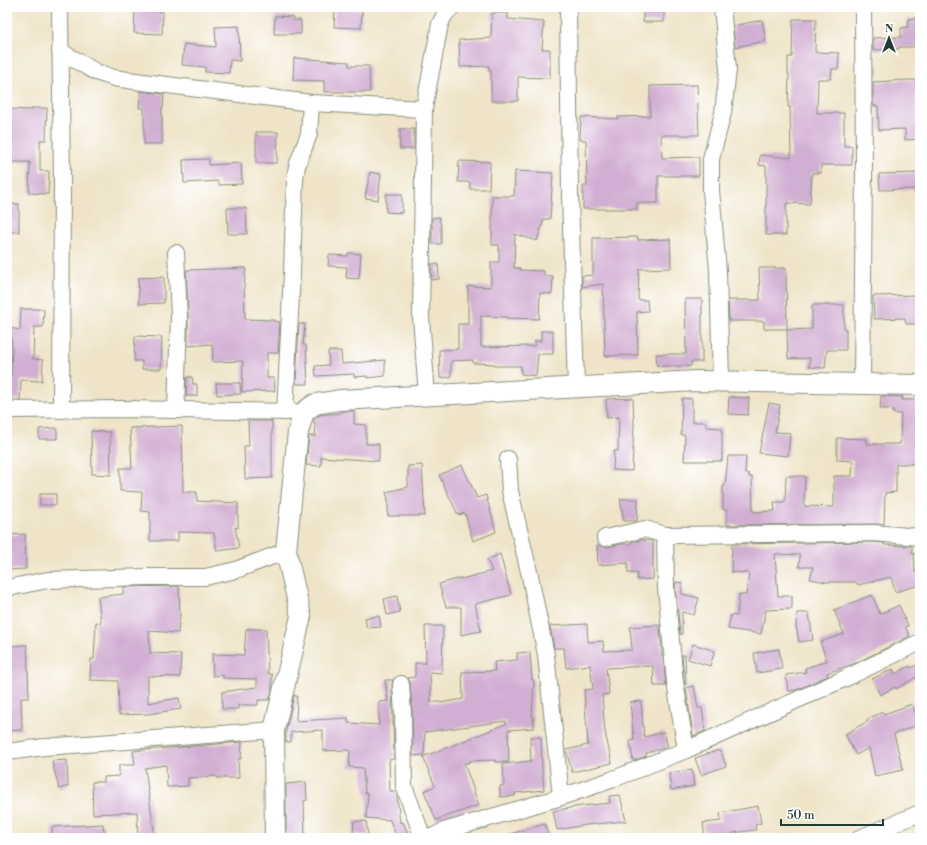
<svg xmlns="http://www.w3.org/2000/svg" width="927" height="845" font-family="'Libre Bodoni',serif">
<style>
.building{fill:#d1afd3}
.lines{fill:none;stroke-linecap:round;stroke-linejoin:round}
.minor-casing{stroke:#87907e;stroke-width:18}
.tertiary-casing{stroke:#87907e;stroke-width:22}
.minor{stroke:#fff;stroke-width:16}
.tertiary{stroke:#fff;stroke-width:20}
</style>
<rect width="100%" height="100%" fill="#fff"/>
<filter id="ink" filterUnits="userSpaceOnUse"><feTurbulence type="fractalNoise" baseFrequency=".025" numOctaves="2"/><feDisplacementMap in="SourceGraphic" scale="8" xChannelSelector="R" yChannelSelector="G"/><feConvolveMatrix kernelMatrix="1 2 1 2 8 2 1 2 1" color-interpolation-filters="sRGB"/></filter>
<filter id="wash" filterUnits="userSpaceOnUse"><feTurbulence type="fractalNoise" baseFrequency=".012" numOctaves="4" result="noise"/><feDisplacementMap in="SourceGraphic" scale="16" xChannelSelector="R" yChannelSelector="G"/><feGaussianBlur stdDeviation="0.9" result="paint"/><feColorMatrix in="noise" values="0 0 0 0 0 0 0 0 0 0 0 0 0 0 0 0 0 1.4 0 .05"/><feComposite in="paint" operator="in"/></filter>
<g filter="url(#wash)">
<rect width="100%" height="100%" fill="#efe4c8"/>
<g id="blocks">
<g class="building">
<path d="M135,7H154V11L163,12L162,34L134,33Z"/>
<rect x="643" y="7" width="21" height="15"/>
<path d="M335,9L362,10L361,28L334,27Z"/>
<path d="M492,13H508V19L544,22L542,49H550V78L518,77V101H491V71H489V66L460,67L459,40L491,38Z"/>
<path d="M275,16L293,17V20H301V34H274Z"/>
<path d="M920,18V47H899V49L873,50V38L901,37V28L908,27V19Z"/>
<path d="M793,19H816L815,52L839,53L838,69H832L831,79H818L817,113H844V146H852V165H821V173H812L810,204L787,203V205H786V235H766V166L759,165L760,155L791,158L790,107H788L789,74H788V57H792Z"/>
<path d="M762,20L766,41L735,47L733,26Z"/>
<path d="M239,26L240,61L230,60L229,73L205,72V67L182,65L184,44L216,47L215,27Z"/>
<path d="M294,58L349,62V66H369L370,92H324V81L293,80Z"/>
<path d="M907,80H920V139L905,140V129L879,130L878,106H873V82Z"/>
<path d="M697,85L699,135H661L662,158L699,157V176H658V203H637V209H583V186H587L586,140H580L581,117L618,119V117L650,116V86Z"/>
<path d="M140,91L164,94L163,108H162V144H144V108H139Z"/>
<path d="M32,108H47L46,140H40V171H49L48,194L29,193L30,162H7V109L32,110Z"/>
<rect x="400" y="129" width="14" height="20"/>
<path d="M256,132H278L277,163H256Z"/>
<path d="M209,159V165L241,163L242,184L219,185L218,181L184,183L183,160Z"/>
<path d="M459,161L490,162L489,189H470V182H458Z"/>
<path d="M515,171L553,173L550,219H544L537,241L515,234L514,268H520V270L544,271V276H553L552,294L540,293L539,319L507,318V317L481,316V347L535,346V341H541V331H553V354H538L536,376L521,374V366H494V364L473,363V360L451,361V377L440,378L439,350L458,349V324H468V286L491,287V262H499V245H492V196H514Z"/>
<path d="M370,172L381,174L378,200L365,198Z"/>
<path d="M920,173V189L880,190L879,174Z"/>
<path d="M386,194H402V213L386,212Z"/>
<rect x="7" y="204" width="12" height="28"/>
<path d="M227,208H246L247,234H228Z"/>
<path d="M439,217L441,226V244H432V218Z"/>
<path d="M638,237V240L670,239L671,268L639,269L638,300H647L648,311L637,312L638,355L605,356L603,284L582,287V276L593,275V238Z"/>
<path d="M348,253L361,254L359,279L346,278L347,267L328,266L329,255L348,256Z"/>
<path d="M431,264H438L439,279L431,280Z"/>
<path d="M246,268L244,286L245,319L273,320V321L280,322L278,353H267V378H274L275,391L242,392L243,361L213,362L212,344L188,346V317L186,270Z"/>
<path d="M759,268H786L787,329H764V321H729L728,300H760Z"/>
<path d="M164,277V303L139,304L138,278Z"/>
<path d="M920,295V324H906L905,318L874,319L873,296Z"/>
<path d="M685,299H702V362H691V366H657L656,354H686Z"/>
<path d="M812,305H844V329H846V350H827L825,368L809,367L810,358L788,359L787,330L812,329Z"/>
<path d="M21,309H44L43,327H34L33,359L43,360L42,381L21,380L20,400H10L11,390H7V376H11L12,346L10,328L20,330Z"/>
<path d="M299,324H305L303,345H306L308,384H296Z"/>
<path d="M135,336L162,337L161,369H142V361H134Z"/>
<path d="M328,351H341L342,364L385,360V376L367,378V376L354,377V374L316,376L315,366L329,365Z"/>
<path d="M187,377H192L193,384H197V396H186Z"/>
<path d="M216,383H240L241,394L217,395Z"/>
<path d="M881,396L903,397L902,400H920V464H896V492L885,493L884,524L727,525V510H723V486H725L728,456H746L745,473L749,474V477H752L753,512L775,511L774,502H785L786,476H805L804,506L834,507V476H852L853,461L837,460V438L867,439V444H900L901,414L893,413V409H880Z"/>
<path d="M729,397L749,398L748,415L728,414Z"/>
<path d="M633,398L634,424L632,471L613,470L614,451H618L619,417L607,418L606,399Z"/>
<path d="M682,398L692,399V422H706V427L722,428V461H684L685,435H681Z"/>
<path d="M769,403L780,405L775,432L790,433L788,456L759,453Z"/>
<path d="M341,411H354V424L366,425V444H379V461L321,457V466L306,465L309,436H316L314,419L320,415L340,413Z"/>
<path d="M248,421H272V478L245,479L244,446H249Z"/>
<path d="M182,426L183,492H197V501L238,503V528L235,527L239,548L217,551L214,533L178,532V541H150V512L141,511L142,492L120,491V468H132L130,428Z"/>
<path d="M57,428V439H39V429Z"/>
<path d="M91,431L110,432L111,475L92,474Z"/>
<path d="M422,465L425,516H388V500L386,492L408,487V466Z"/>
<path d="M462,465L477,498L486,495L496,532L473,541L465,513L458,515L439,475Z"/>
<rect x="40" y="494" width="16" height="11"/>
<path d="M620,499H638L637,521H624Z"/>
<path d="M25,534L26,569L7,570V535Z"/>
<path d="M641,540L653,541V579L637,580V573H628V563L598,565L597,545L607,547L621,544H631V542Z"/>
<path d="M873,542L884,543V545L912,546V554L914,553L915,572L920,571V585L895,592L891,577L858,585L856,582H826L810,579L813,567H799L800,555L775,554L778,596H792V609L766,610L761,634L728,629L731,615L737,616L739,594L746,595L749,573L731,572L732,544Z"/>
<path d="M500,554L511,595L475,604L481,631L461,635V607H446L439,584L461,578V579L492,571L487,560Z"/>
<path d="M676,582L682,583V594L699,598L694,615L682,612V634H680L675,587Z"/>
<path d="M179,586L180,614L178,633L149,631L150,653L181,654L180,677L148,676V703L179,698L181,709L148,714L119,715L118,681L90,680L91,659H94L96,622L101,623L98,597L123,594V587Z"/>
<path d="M872,595L880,614L899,605L908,626L905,627L910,636L856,663L827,673L828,676L796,690L788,691L786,675L806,672L805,668L827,661L820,642L844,634L834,610Z"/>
<path d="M397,596L400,612L387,615L384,599Z"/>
<path d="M797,613H809L813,640L799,642L796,626Z"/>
<path d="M379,616L381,627L367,628L365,618Z"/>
<path d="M587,624L588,642L603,641L604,651L632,650L630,627L660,625L662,656H663L666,686H654L653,666L606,668L609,694L602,695L605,732L612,763L572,772L566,750L588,745L584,690L593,689L590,665L566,668L564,648H554L550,626Z"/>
<path d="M425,626H443L442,673L430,672L431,702H440V703L463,699L462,672L495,671L494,662L517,660V653L530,652L532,680H534L532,716H533L534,728L508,730L509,762H495V760L469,761V763H464L479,805L436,820L424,791L435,786L423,757L506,724V721L425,732L424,755L413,756L412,712L410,683L408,678L415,677V663H426Z"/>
<path d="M246,629H266L268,674H272V691L269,700H258V705H238V709H222V692L257,687V679L223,678V675L213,676L212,654L244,655Z"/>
<path d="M693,644L715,651L710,666L688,659Z"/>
<path d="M27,645L29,698H21L22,730L7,731V646Z"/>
<path d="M779,649L782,669L757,673L754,653Z"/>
<path d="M682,655H685L686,685L684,681Z"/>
<path d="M920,663V675L896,689L895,687L880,695L872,679L893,669L895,674L910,666L911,668Z"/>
<path d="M385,680H393L392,685L394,759L389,760L390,791H396L397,796L400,823L403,822L410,838H397L390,820L366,818L368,793H365L363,768L349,767L350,750L323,751V730L291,732V742H286V731L294,695L297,696L296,721L348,718V723L379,725V702L388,701Z"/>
<path d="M694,686L698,708H702L705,731L693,736L686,688Z"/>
<path d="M641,701L644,737L664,732L668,747L646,753V756L633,761L630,741L634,740L630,702Z"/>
<path d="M912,704L920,724L894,734L903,770L875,776L869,748L856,755L845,734L868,721L867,719L883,712L884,714Z"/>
<path d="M530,737H541L542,768L544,790L515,793V796L500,797V786L504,785L503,764L531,761Z"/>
<path d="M242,742L241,759H238L239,778H217V776L188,778V786L167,787L166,765L145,768L155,838H138L137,812L93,814L92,782H104V777L119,776V765H135L133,751Z"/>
<path d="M716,751H721L726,766L701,775L695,758Z"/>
<path d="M67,760L68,786L59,789L52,761Z"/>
<path d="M692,770L694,786L671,790L669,773Z"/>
<path d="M306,782L307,800L304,801L305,838H286V784Z"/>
<path d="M620,795L626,821L586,825L557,830L553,811L581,806L610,803L609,796Z"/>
<path d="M758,806L761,823L755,825L756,830L732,833L733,838H705L703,823L721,821L720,813Z"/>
<path d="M354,821H366L368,835L353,834Z"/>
<path d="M103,824L105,838H52V827Z"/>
<path d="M545,824L549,838H508L507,835Z"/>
</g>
</g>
</g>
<g filter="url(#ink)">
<use href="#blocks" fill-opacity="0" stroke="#87907e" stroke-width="1"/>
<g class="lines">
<g class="minor-casing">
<g id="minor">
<path d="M60,7L62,180L61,410"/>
<path d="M568,7L570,194L576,387"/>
<path d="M60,51L96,72L114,78L135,81L311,103L424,109"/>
<path d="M176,253L179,317L176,410"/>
<path d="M721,381L718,271L711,190V159L723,113L728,69L722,7"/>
<path d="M862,384L864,172L863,7"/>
<path d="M427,396L421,317L424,109L440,24L445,14L452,7"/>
<path d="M7,410L123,409L295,412"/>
<path d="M285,412L292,273L295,178L297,166L309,134L311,103"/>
<path d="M508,459L510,491L530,576L546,655L561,797"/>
<path d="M665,535L666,588L675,682L686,750"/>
<path d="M605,538L645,529L665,535L873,533L920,537"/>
<path d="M7,588L48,580L147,577H205L236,570L286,551"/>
<path d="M401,684L403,713L404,786L423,838"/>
<path d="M7,752L45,747L274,730"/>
<path d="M430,838L444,831L561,797L611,780L686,750L848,677L920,642"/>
<path d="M860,838L920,813"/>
</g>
</g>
<g class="tertiary-casing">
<path id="tertiary" d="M275,838L274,730L301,616L286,551L298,432L304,412L315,404L340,400L697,381L920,385"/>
</g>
<use href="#minor" class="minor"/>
<use href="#tertiary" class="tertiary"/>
</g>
</g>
<rect width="927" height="845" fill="none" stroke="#fff" stroke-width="24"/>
<g transform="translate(889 38)" stroke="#ffffff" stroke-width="3" paint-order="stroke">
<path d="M0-3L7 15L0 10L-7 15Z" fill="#1f3d34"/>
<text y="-6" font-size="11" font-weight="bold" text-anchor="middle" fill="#1f3d34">N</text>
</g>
<path d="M781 819v6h102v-6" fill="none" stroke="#1f3d34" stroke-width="2"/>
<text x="787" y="819" font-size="12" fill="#1f3d34" stroke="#ffffff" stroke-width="3" paint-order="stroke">50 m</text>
</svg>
